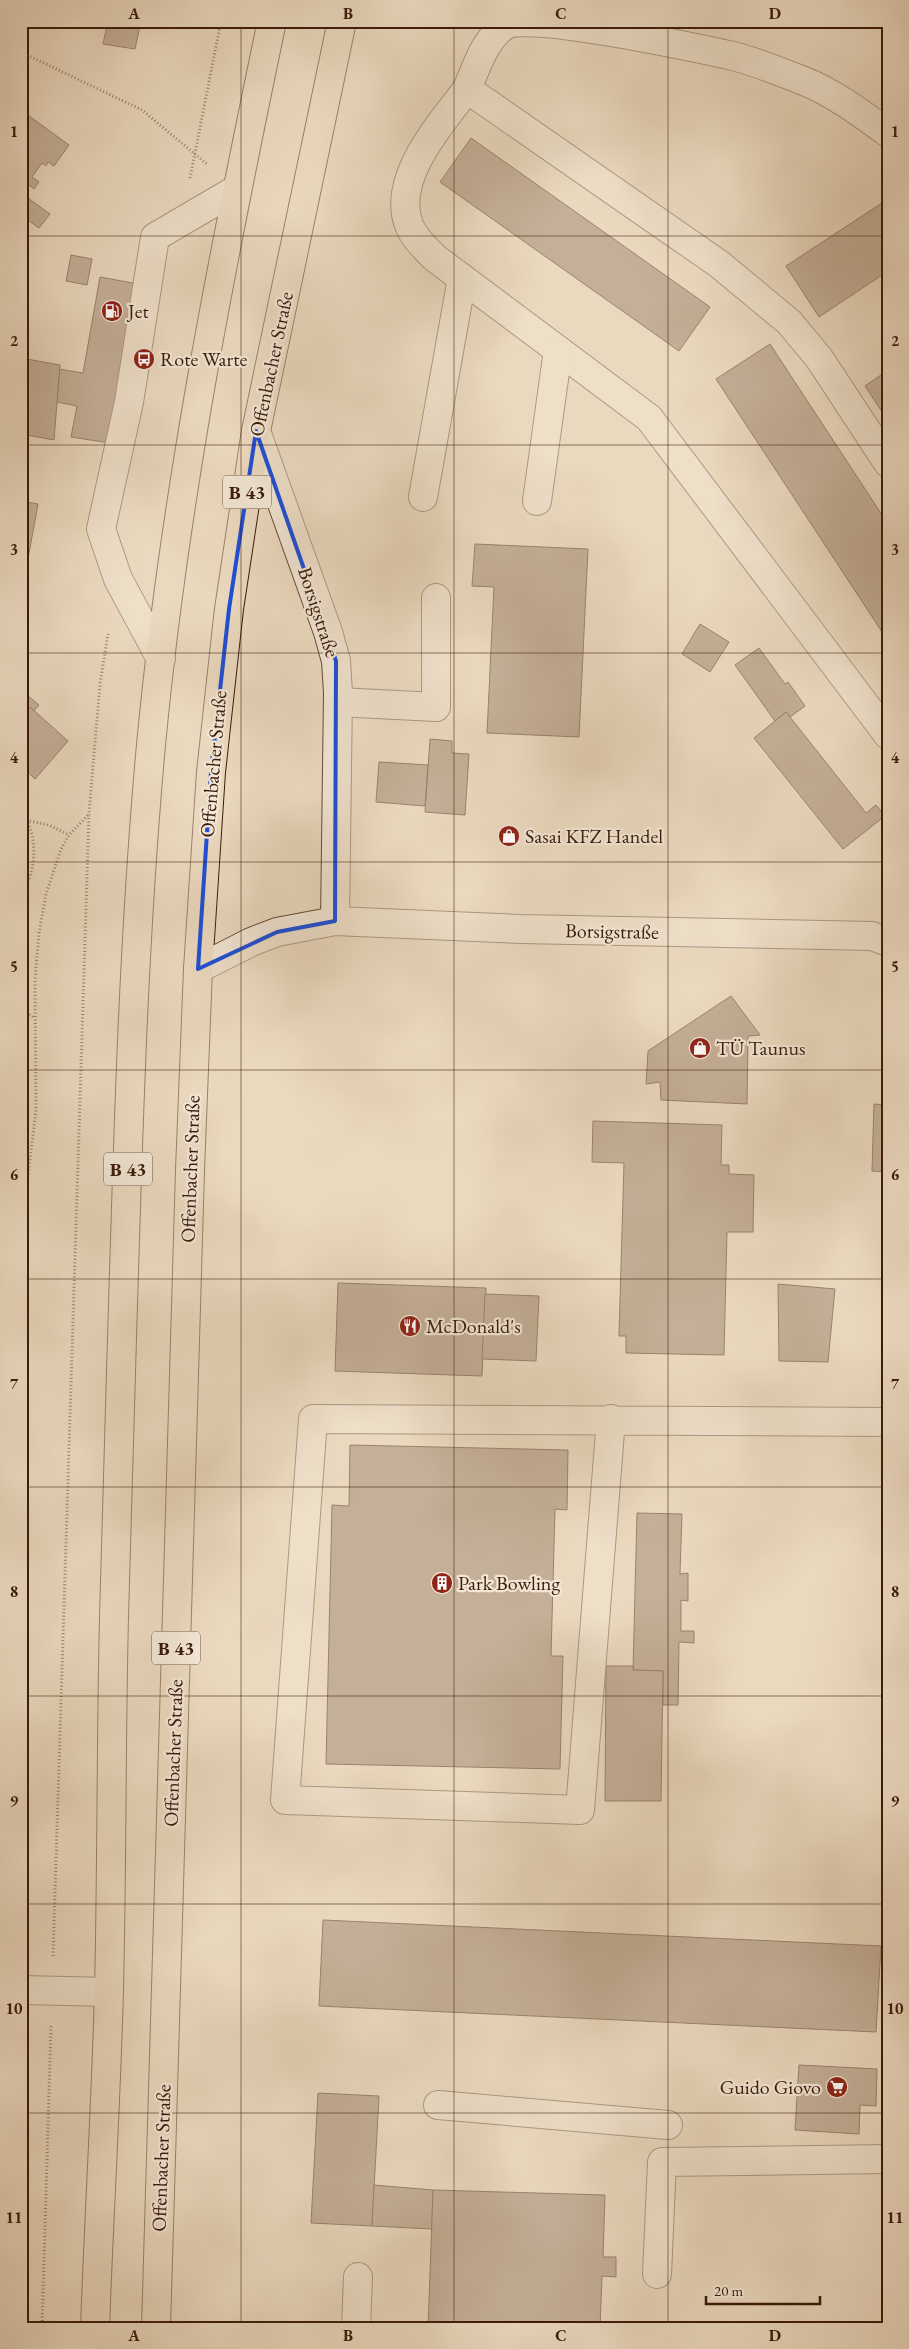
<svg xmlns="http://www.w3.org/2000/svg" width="909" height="2349" font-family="'EB Garamond',serif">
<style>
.building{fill:#967d68;stroke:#3a1a0a}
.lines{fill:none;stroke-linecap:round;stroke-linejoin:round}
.minor-casing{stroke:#664a37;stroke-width:30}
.major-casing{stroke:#3a1a0a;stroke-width:30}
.path{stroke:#3a1a0a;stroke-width:3;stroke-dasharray:1 2.5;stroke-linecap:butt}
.minor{stroke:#f2e6d5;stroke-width:28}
.major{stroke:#ebd9bf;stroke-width:28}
.marked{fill:none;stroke:#1d4ed8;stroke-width:4;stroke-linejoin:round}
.grid{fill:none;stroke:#3a1a0a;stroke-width:1;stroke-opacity:0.55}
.labels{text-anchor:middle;stroke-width:4.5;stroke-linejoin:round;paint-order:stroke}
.shield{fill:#f2e6d5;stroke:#715747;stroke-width:1}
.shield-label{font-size:19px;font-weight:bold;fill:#3a1a0a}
.poi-label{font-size:20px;fill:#3a1a0a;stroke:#f2e6d5;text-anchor:start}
.street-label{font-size:20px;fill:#3a1a0a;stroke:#f2e6d5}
.neatline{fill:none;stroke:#3a1a0a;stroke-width:2}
.grid-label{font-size:16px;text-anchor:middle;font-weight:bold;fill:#3a1a0a}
</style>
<rect width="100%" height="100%" fill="#ebd9bf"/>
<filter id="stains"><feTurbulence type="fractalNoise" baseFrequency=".004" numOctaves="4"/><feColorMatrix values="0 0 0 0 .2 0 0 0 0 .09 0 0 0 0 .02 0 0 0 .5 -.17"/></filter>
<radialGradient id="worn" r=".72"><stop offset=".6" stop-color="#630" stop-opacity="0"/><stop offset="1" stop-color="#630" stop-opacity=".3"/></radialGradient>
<g class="building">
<path d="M108,21H141L135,49L103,44Z"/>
<path d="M21,110L69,145L54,166L48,162L46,166L42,163L32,177L39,182L34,189L21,179Z"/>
<path d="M471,138L710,307L679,351L440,182Z"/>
<path d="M21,193L50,214L39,228L21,215Z"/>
<path d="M888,199V271L819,317L786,266Z"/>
<path d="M71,255L92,259L87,285L66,281Z"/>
<path d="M100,277L144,285L116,444L71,437L77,406L57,402L59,369L83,373Z"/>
<path d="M770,344L888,524V641L716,379Z"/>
<path d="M21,358L60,365L54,440L21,434Z"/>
<path d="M888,370V421L865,386Z"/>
<path d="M21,501L38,504L25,575L21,574Z"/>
<path d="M475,544L588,549L579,737L487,733L494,587L472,586Z"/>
<path d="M700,624L729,642L710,672L682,654Z"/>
<path d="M759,648L785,684L788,682L805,706L790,717L786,712L775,721L735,665Z"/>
<path d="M21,690L39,705L34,711L30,707L21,717Z"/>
<path d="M30,707L68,741L35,779L21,766V717Z"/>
<path d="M786,712L866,813L876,805L885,816L843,849L754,738Z"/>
<path d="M430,739L452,741V753L469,754L465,815L425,812Z"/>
<path d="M379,762L428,765L425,806L376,802Z"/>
<path d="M731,996L760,1035L748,1036L747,1104L661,1100L660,1082L646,1084L648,1051Z"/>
<path d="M874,1104L888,1105V1172L872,1171Z"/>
<path d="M593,1121L722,1125L721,1165H729V1174L754,1175L753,1232H727L724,1355L626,1353V1336H619L624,1163L592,1162Z"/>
<path d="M338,1283L486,1288L482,1376L335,1371Z"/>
<path d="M778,1284L835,1289L828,1362L779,1361Z"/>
<path d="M485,1294L539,1296L536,1361L482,1359Z"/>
<path d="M350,1445L568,1450L567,1510L555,1509L551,1656H563L560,1769L326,1764L332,1505L349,1506Z"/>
<path d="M637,1513L682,1514L680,1574L688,1573V1601L681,1600V1631H694V1643L679,1642L678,1705H663V1671L633,1670Z"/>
<path d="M606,1666H633V1670L663,1671L661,1801H605Z"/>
<path d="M323,1920L881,1946L876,2032L319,2006Z"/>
<path d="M799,2065L877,2069L876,2106L860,2105L859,2134L795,2130Z"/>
<path d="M318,2093L379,2096L372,2226L311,2223Z"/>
<path d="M374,2185L433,2190L432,2229L372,2226Z"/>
<path d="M433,2190L605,2195L603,2257H616V2277L602,2276L600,2328H428Z"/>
<path d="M600,2324L619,2325V2328H600Z"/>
</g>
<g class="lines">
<g class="minor-casing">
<g id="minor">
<path d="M467,89C441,124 391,178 409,225C414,238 425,248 435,258L649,418L888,735"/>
<path d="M888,133C862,114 834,93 804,81C780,72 755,61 729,55C696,48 528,12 506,25C485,38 476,68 467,89L719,264L789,322L819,358L888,463"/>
<path d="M256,431L328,632L336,661L338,693L335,921"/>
<path d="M423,497L462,278"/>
<path d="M537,501L558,350"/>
<path d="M161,659L118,579L101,529L129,402L155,237L237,189"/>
<path d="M338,702L436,707V598"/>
<path d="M198,969L251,942L277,932L335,921L520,929L872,936L888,942"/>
<path d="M611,1419L580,1810L285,1800L313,1419L888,1422"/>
<path d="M21,1990L109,1992"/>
<path d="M438,2105L668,2125"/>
<path d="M657,2274L662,2162L888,2159"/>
<path d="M356,2328L358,2277"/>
</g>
</g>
<g class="major-casing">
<g id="major">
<path d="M95,2328C99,2215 106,2103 109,1990C112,1866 111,1742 114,1617C116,1524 119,1431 122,1338C128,1140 133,942 151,745C174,501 222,260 272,21"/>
<path d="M156,2328L190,1170L198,969L211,772L229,609L256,431L342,21"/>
</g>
</g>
<g class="path">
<path d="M21,52L142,110L208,165"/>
<path d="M190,178L221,21"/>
<path d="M21,807C37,834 39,868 21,895"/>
<path d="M30,821L49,825L69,835"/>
<path d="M21,1008L34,1018"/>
<path d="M21,1233L36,1110L35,980L39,933L46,894L61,849L69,835L89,814"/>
<path d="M53,1956L89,813L100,684L108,634"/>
<path d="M42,2328L51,2025"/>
</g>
<use href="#minor" class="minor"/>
<use href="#major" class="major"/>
</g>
<path d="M0 0H909V2349H0ZM256,431L336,661L335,921L277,932L198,969L211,772L229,609Z" fill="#ebd9bf" fill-opacity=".55" fill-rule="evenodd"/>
<path class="marked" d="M256,431L336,661L335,921L277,932L198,969L211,772L229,609Z"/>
<path class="grid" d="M241,21V2328M454,21V2328M668,21V2328M21,236H888M21,445H888M21,653H888M21,862H888M21,1070H888M21,1279H888M21,1487H888M21,1696H888M21,1904H888M21,2113H888"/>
<defs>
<g id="fuel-disc" transform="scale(1.125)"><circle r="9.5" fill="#8f2418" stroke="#f2e6d5"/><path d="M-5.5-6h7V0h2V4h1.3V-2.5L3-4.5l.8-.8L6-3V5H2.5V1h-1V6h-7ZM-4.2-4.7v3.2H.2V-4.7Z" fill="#fff"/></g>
<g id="bus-disc" transform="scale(1.125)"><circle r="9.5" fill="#8f2418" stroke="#f2e6d5"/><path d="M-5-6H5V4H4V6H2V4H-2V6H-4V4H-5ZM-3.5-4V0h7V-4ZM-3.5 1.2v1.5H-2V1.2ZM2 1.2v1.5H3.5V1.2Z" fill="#fff"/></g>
<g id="shop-disc" transform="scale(1.125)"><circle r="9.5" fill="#8f2418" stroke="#f2e6d5"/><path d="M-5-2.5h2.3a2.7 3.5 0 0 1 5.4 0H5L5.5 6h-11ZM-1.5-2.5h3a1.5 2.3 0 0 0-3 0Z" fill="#fff"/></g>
<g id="restaurant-disc" transform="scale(1.125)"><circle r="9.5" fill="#8f2418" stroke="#f2e6d5"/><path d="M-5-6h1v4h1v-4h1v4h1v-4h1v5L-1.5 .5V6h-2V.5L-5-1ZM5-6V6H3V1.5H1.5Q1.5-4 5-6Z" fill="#fff"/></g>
<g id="building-disc" transform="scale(1.125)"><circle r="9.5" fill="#8f2418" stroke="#f2e6d5"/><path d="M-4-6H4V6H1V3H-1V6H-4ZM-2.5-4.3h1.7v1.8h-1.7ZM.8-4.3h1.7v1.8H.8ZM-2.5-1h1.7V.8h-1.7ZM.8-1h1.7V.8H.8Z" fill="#fff"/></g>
<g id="supermarket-disc" transform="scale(1.125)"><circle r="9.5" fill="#8f2418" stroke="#f2e6d5"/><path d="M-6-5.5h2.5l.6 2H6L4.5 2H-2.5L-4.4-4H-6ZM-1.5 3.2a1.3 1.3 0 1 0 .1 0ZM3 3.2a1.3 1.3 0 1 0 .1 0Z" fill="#fff"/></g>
</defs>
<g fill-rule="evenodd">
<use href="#fuel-disc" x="112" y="311"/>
<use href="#bus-disc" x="144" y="359"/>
<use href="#shop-disc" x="509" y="836"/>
<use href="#shop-disc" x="700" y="1048"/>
<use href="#restaurant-disc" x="410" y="1326"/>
<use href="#building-disc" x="442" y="1583"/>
<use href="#supermarket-disc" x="837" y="2087"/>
</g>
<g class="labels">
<g class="shield">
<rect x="223" y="475.5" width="48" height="33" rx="4"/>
<rect x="104" y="1152.5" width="48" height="33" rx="4"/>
<rect x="152" y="1631.5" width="48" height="33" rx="4"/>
</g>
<g class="shield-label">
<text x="247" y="499">B 43</text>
<text x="128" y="1176">B 43</text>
<text x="176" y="1655">B 43</text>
</g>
<g class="poi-label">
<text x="128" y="318">Jet</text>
<text x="160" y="366">Rote Warte</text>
<text x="525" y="843">Sasai KFZ Handel</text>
<text x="716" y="1055">TÜ Taunus</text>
<text x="426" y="1333">McDonald's</text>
<text x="458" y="1590">Park Bowling</text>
<text x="821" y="2094" text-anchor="end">Guido Giovo</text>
</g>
<g class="street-label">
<text transform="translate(271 364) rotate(-78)" y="7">Offenbacher Straße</text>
<text transform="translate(319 612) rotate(72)" y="7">Borsigstraße</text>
<text transform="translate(213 764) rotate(-85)" y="7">Offenbacher Straße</text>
<text transform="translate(612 931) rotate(1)" y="7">Borsigstraße</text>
<text transform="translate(190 1169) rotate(-88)" y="7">Offenbacher Straße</text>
<text transform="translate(173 1753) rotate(-88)" y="7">Offenbacher Straße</text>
<text transform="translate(161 2158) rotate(-88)" y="7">Offenbacher Straße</text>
</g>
</g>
<rect width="909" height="2349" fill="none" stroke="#ebd9bf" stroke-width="55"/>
<path d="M706 2296v8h114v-8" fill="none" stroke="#3a1a0a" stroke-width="2.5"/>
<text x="714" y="2296" font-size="15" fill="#3a1a0a" stroke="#f2e6d5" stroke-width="4" paint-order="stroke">20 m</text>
<rect x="28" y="28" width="854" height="2294" class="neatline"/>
<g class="grid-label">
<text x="134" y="19">A</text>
<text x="348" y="19">B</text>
<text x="561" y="19">C</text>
<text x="775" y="19">D</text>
<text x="14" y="137">1</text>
<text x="895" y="137">1</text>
<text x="14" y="346">2</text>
<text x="895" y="346">2</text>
<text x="14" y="555">3</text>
<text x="895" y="555">3</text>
<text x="14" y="763">4</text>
<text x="895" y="763">4</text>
<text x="14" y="972">5</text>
<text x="895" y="972">5</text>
<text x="14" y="1180">6</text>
<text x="895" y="1180">6</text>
<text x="14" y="1389">7</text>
<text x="895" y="1389">7</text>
<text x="14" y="1597">8</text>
<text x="895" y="1597">8</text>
<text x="14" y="1806">9</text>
<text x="895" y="1806">9</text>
<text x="14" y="2014">10</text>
<text x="895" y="2014">10</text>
<text x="14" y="2223">11</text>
<text x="895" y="2223">11</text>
<text x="134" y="2341">A</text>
<text x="348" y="2341">B</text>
<text x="561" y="2341">C</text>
<text x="775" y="2341">D</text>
</g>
<rect width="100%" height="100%" filter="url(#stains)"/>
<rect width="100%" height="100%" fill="url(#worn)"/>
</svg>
